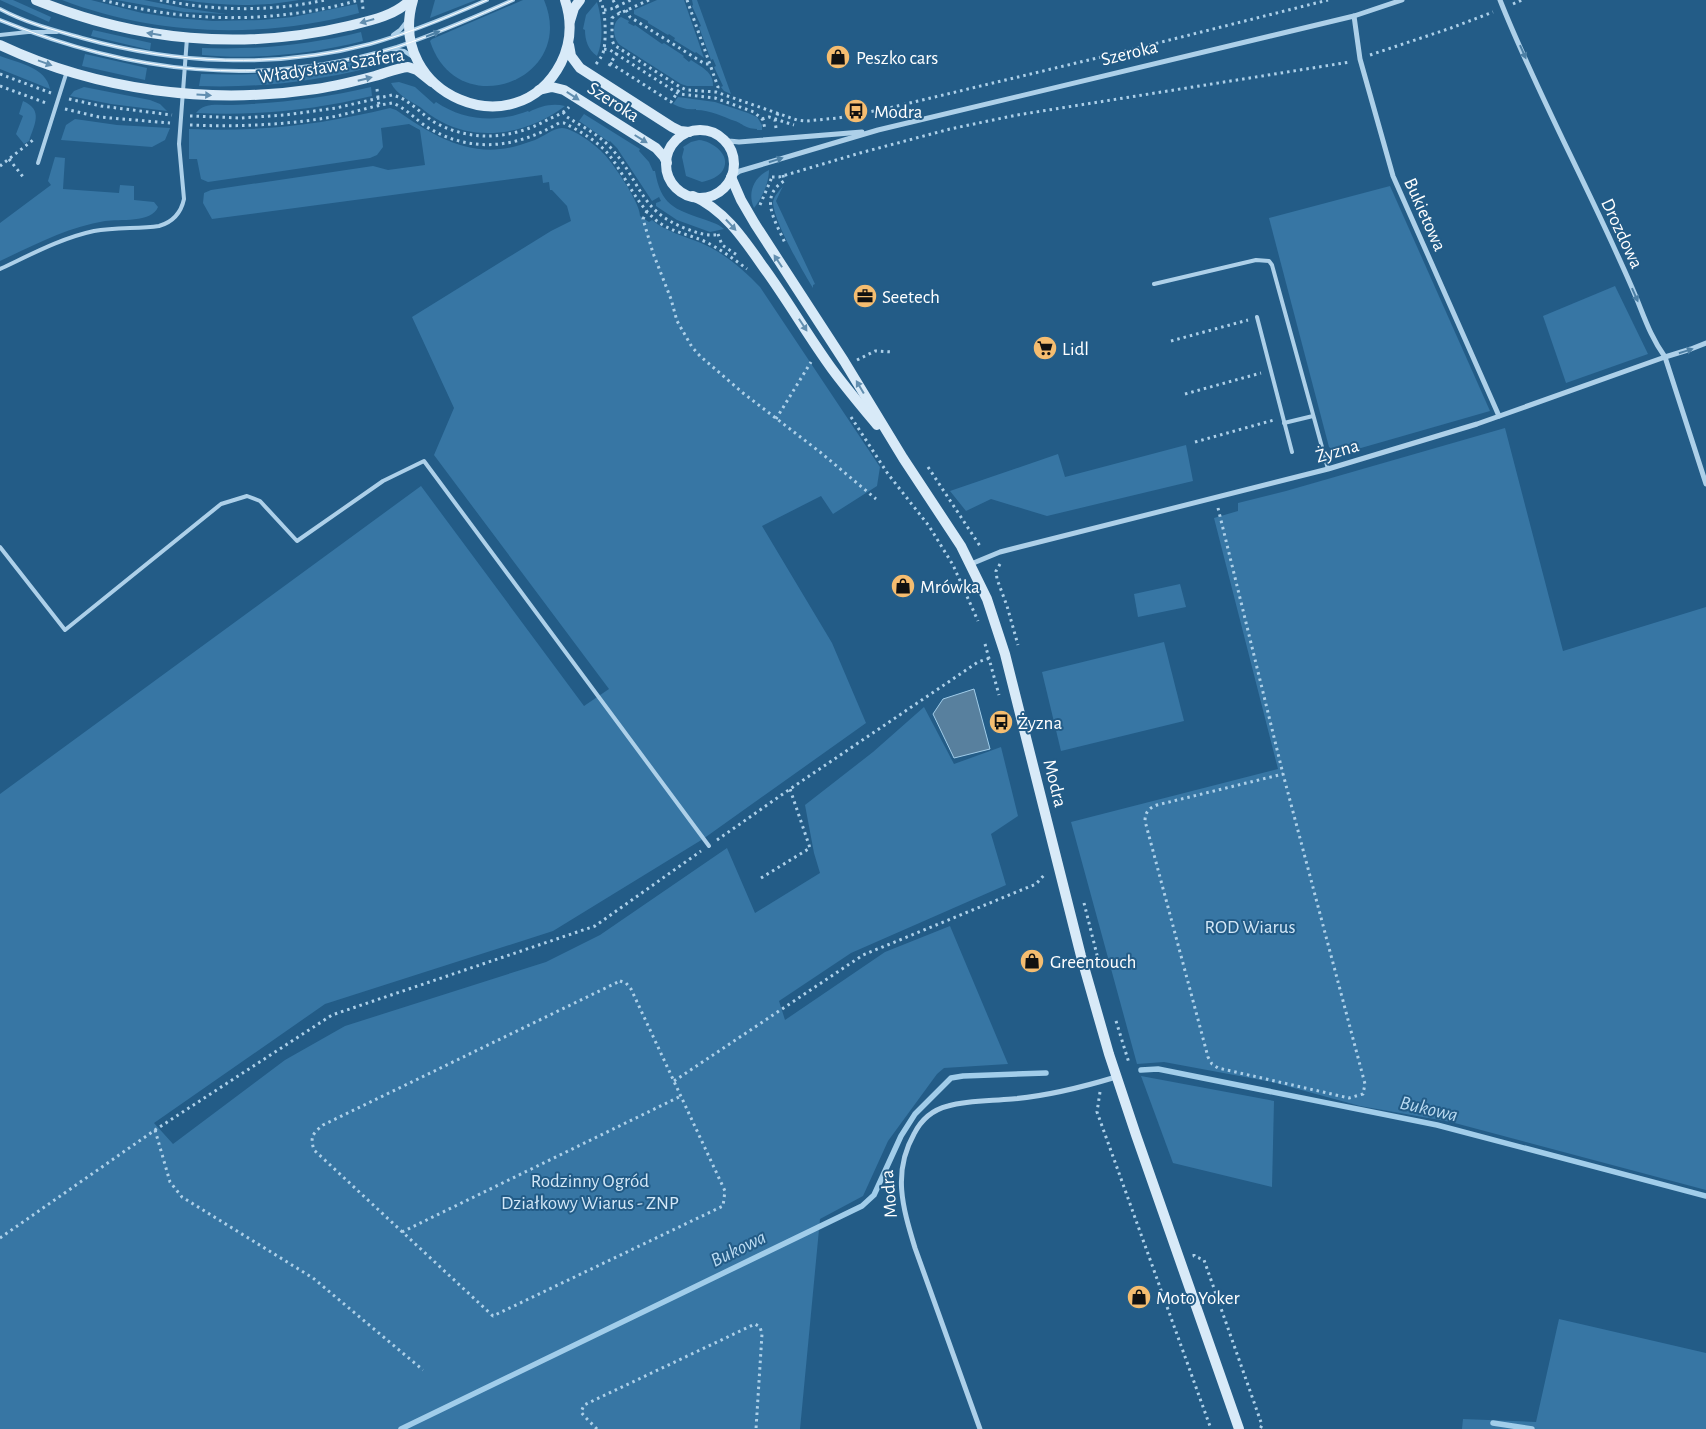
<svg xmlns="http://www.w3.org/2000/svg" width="1706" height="1429" font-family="'Alegreya Sans',sans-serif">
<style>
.green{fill:#3776a4}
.water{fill:#58809e;stroke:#a1cdea}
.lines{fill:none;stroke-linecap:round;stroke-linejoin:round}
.stream{stroke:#a1cdea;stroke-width:5.5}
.path{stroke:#add0e9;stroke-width:3;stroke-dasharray:2.5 4;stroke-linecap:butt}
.lane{stroke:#add0e9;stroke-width:4}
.street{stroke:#add0e9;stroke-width:5}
.secondary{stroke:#d8eaf8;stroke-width:10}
.tram{stroke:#fff;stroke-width:1}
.oneway{fill:#628eaf}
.oneway2{fill:#4c7fa4}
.labels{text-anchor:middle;stroke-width:4;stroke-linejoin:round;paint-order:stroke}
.street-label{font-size:19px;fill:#fff;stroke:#235c87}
.poi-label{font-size:19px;fill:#fff;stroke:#235c87;text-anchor:start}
.park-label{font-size:19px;fill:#d2e7f7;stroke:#235c87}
.water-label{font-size:20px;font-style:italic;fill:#b9daf1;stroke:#235c87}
</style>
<rect width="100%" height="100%" fill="#235c87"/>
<g class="green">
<path d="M0,0H13L51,17L49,22Z"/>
<path d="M62,0H91L142,13L175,18L213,21L261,20L293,17L357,4L359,13C262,39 156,36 62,0Z"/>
<path d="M116,0H144L183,8L226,14L184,12Z"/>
<path d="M182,0H299C260,7 221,6 182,0Z"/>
<path d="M435,0H476L430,18Z"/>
<path d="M523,0H544C578,80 457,125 430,41L432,39Z"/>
<path d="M657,0H684L704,58L696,52L695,53L674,40L675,38L669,34L668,35L648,23V21L634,14V10Z"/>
<path d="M692,0H697L731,94L724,91L721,87L723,86L714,67L716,66L713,59L711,60L699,27L701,26L692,6L693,5Z"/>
<path d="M597,2C602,18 604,41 597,56C588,50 585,40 585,30L583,29L586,15Z"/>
<path d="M621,17L629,21L628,23L634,26L635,25L662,44L664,43L684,56L683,57L689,62L691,60C701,67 714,72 713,86H687L681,84L620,45C613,39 611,22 621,17Z"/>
<path d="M93,30L151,43L150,50L91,36Z"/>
<path d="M361,32L363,41C311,54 255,60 202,55V48C256,50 309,45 361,32Z"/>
<path d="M85,54L147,68L145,80L82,66Z"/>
<path d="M0,56C18,63 46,67 50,89L0,69Z"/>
<path d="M366,59L368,68C313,82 256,88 199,86L201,74C257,76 311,72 366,59Z"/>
<path d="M399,82L415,87L434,104L436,102C464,121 497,123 528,111L529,112C541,106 552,103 565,106C531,132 482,143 442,122C434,118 427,113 420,107C410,101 396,94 391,83Z"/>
<path d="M84,87L150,100L160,104L167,111L111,104L70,96L74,91Z"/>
<path d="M371,87L372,96C314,110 256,116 196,113C204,102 219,105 232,105C279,103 325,98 371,87Z"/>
<path d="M678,97L715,102L748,113L757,117L762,125V130H757V129C743,128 744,124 735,121C723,117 711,110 696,110V109C687,110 681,108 673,104Z"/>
<path d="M23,101C44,110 34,125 29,141L24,144L16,134L23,116L19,114Z"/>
<path d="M390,108L396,110C433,136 472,160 520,145C525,143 530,142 535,140C543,137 553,128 562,128C573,128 597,146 604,154C614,165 640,202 640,216L649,222L652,220C667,232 684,236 701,243C723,252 744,270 760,287L880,467L877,486L833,514L821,496L762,526L832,643L866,723L703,839L553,931L325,1004L154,1123L173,1144L285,1060L345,1026L546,962L600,935L727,848L755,913L820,873L814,853L805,805L873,752L924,707L954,764L1001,747L1018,816L991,834L1006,885L851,953L779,1001L785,1020L885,952L950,926L1008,1064L944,1068L937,1074L888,1141L863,1196L820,1219L800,1429H0V794L421,486L584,706L609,689L434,455L454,408L412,317L551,231L571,221L567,206L552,190H550L549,182L543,183L542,175L212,219L203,203L204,193L211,190L373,166L388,170L425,165L420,130L409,124L381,128L383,147L377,155L370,158L208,182L201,179L197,159H189V129C260,132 320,125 390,108Z"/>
<path d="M584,114L640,149L639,151L649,162L653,171H655C661,205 674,209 703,219C711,222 717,223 724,229L710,232L677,220L656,206V203L661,201L659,197L652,201L617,148L610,141L609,142L579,121Z"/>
<path d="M75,119L117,125L170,128L165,140L152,147L61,140L66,125Z"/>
<path d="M699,140C712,141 732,155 723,170C719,177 710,180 702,182L686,176L682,157L684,149L683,147L691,142Z"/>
<path d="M55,157L65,158L63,189L119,193L120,185L134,186V200L154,202L158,207C152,223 119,219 105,221C68,227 34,245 0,261V223L51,185L48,181Z"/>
<path d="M769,170C769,183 762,198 754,208C747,193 754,177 769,170Z"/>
<path d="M783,186L776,201L815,284L813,285V288C803,272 773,220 773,202C774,196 779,191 783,186Z"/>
<path d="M1390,186L1490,411L1340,454L1329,447L1269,218Z"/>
<path d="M1615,286L1648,354L1566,383L1543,316Z"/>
<path d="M1505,428L1563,651L1706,607V1190L1451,1122L1360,1106L1272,1082L1164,1062L1137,1064L1071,822L1278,769L1214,518L1238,511V503L1286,491Z"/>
<path d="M1186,445L1193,481L1047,516L991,499L966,511L950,491L1058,454L1065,477Z"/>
<path d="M1180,584L1186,607L1138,617L1134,594Z"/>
<path d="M1164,642L1184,721L1061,751L1042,672Z"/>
<path d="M1141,1076L1274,1101L1272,1187L1173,1163Z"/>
<path d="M1559,1319L1706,1353V1429H1462L1463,1419L1536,1422Z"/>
</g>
<path class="water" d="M974,689L990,749L954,758L933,714L943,699Z"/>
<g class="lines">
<g class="stream">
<path d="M1141,1070L1158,1069L1437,1125L1706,1196"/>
<path d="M1493,1423L1532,1429"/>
<path d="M401,1429L862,1206L874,1195L901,1136L915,1114L951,1078L963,1076L1046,1073"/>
</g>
<g class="path">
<path d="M103,0C187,23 275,24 359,0"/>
<path d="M160,0C216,11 270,12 325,0"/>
<path d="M362,0L363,9"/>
<path d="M613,0L620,13"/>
<path d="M649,0L616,15L612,18V40L614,45L680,87L687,90L716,92L797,120L806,121L838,118L889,108L1122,52L1328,0"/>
<path d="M687,0L718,87L717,92"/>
<path d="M1513,4L1522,0"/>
<path d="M604,10L611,9L631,0"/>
<path d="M626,10L630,17L705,64H710"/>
<path d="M604,49L610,50L679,94L715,98L754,112L763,120L765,129"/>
<path d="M1370,55L1451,28L1493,12"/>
<path d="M610,63L671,102L681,87"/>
<path d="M596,64C600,59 603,55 604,49C606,37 606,10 600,0"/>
<path d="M609,66L619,49"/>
<path d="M0,74L51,93"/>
<path d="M0,86L46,103"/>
<path d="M377,89L379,106"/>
<path d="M69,99L101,106L172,115"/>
<path d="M65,109L99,117L170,123"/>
<path d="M563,112L567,117C581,126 598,134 610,147C641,180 638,211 687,229C698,233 708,237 720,234"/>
<path d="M190,116L241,118L285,115L336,108L392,95C408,98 421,114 434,122C472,143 513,139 549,119C556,116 564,113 569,107"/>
<path d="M762,119L769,117L794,125"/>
<path d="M190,125C238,127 285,125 332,117C352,113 372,106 392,103C405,107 416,120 427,127C471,154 516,148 559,123H564C580,131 599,142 610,156C626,177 636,204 657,221C671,232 689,234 706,242C720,249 734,259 747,269"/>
<path d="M776,128L775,121L778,113"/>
<path d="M9,159L24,178"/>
<path d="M0,166L33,140"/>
<path d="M783,175L784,181C758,197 776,222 785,243"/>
<path d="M772,177H779L860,153L950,129L1017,115L1350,62"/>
<path d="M760,205L772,177"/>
<path d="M647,211L643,219L653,253L671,299L677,321L692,347L700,356L743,393L820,452L876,499"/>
<path d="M718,234L722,245L737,255"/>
<path d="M1171,341L1248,320"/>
<path d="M857,360L875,351L893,352"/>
<path d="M1185,394L1261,373"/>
<path d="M851,417L888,474L929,526L953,565L978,621"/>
<path d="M776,419L811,362"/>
<path d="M1195,442L1274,420"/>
<path d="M928,467L980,546"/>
<path d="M1218,508L1283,774L1365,1084L1363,1094L1349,1098L1218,1068L1212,1064L1208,1057L1145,821C1145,812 1149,808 1157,805L1283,774"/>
<path d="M1000,564L996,571L997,579L1007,606L1018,645"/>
<path d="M985,644L999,695"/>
<path d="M717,840L790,789L978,662L990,658"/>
<path d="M761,878L810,848L790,789"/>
<path d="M1084,903L1100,967"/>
<path d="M620,981L626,983L631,989L725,1191L723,1206L493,1316L314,1150C310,1137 312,1134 323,1125Z"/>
<path d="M1116,1021L1129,1063"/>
<path d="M674,1081L863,955L1036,884L1046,873"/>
<path d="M1100,1092L1097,1112L1211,1429"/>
<path d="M155,1130L170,1182L182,1197L313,1278L423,1370"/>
<path d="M402,1232L681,1096"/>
<path d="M0,1238L155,1130L332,1015L595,926L701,851"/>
<path d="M1194,1254V1256L1204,1260L1262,1425L1260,1429"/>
<path d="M597,1429L585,1417L581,1412L584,1405L755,1324L760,1327L762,1334L756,1429"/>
</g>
<g class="lane">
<path d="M0,9C26,23 54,30 82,38C175,64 275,69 370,44C410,33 448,17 487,0"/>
<path d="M0,20C130,73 260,89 397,47C436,34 475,17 513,0"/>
<path d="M0,35L28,32H57"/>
<path d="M393,35L400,30L407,21"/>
<path d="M392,49L404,51L413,57"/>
<path d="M38,163L67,71"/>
<path d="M0,269C30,255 61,238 94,231C116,227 138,229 159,226C173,222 181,213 184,199L179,144L187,38"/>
<path d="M1154,284L1256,260L1269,261L1272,265L1328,469"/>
<path d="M1257,317L1292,452"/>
<path d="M1284,423L1313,416"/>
<path d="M0,547L65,630L221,504L247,496L260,501L297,541L383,481L424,461L709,846"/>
</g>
<g class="street">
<path d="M1500,0C1533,83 1575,162 1612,243C1621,263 1630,282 1638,302C1646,322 1652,339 1665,357L1706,484"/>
<path d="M1354,16L1360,59L1393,176L1499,416"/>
<path d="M721,137L729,141L739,142L862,132"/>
<path d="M731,177L740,171L878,130L1354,16L1402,0"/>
<path d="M971,564L1000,552L1328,469L1477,424L1665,357L1691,349L1706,343"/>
<path d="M980,1429L915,1248C903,1208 892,1173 914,1134C921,1120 932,1110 948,1106C969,1100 991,1101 1012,1099C1047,1096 1083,1087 1116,1077"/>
</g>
<g class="secondary">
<path d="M36,0C136,41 243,51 348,26C369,21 395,16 410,0"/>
<path d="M413,0C385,94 516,150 561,63C571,43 572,21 565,0"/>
<path d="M570,21L574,8L580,0"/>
<path d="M0,45C98,91 210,105 316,89C336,86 356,81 375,76C386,73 397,68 408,67L417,70L432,82"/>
<path d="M569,45L571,56L580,68L672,127L680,131L689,132"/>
<path d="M539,90L552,87L564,90L656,148L664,157L667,163"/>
<circle cx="700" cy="164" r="34"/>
<path d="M731,177L741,200L755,224L844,361L903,458L961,546L987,599L1005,654L1081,956L1109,1054L1136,1135L1239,1429"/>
<path d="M693,196C725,210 745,241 764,268C788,301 808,336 832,369C846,388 862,407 877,425"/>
</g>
<g class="tram">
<path d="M0,9C26,23 54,30 82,38C175,64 275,69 370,44C410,33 448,17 487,0"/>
<path d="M0,20C130,73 260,89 397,47C436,34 475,17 513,0"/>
</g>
</g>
<defs><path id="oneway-solid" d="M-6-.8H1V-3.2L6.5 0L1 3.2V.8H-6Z" transform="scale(1.25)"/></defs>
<g class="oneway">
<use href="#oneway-solid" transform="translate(367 21) rotate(164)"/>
<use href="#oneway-solid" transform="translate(154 34) rotate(-171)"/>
<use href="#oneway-solid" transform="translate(45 63) rotate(20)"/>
<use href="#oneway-solid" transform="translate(365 79) rotate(-14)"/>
<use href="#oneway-solid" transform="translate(204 95) rotate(3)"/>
<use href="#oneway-solid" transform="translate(573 96) rotate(33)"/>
<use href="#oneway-solid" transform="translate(641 139) rotate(32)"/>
<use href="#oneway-solid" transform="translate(731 225) rotate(47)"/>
<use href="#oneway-solid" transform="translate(778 261) rotate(-123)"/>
<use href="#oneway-solid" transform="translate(803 325) rotate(57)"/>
<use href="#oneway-solid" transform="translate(860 387) rotate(-121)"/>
</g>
<g class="oneway2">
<use href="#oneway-solid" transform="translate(433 34) rotate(-21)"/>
<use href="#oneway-solid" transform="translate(1523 52) rotate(66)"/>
<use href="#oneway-solid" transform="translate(776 160) rotate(-17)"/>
<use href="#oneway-solid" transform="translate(1635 295) rotate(66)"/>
<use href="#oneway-solid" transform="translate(1686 351) rotate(-18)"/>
</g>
<defs>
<g id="shop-disc" transform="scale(1.25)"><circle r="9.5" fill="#f5bd70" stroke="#235c87"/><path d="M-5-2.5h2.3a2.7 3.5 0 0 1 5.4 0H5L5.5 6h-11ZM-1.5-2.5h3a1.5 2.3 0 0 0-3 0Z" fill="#111"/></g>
<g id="bus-disc" transform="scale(1.25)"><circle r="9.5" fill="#f5bd70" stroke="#235c87"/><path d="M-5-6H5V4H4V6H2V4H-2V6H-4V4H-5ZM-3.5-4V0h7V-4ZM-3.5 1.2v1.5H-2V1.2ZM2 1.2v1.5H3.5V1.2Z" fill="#111"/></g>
<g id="office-disc" transform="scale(1.25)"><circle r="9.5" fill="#f5bd70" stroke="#235c87"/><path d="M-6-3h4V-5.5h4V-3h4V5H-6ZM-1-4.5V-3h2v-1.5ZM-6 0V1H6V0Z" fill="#111"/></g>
<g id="supermarket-disc" transform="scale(1.25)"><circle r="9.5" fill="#f5bd70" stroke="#235c87"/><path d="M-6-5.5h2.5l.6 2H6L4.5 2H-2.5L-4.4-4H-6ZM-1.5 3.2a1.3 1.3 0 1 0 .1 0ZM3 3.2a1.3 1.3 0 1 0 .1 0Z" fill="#111"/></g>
</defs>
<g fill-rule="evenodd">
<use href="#shop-disc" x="838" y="57"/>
<use href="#bus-disc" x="856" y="111"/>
<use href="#office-disc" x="865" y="296"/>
<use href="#supermarket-disc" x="1045" y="348"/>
<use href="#shop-disc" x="903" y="586"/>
<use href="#bus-disc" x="1001" y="722"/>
<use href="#shop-disc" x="1032" y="961"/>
<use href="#shop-disc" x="1139" y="1297"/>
</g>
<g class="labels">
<g class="street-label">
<text transform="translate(1129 52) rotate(-14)" y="7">Szeroka</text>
<text transform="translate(331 65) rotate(-9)" y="7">Władysława Szafera</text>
<text transform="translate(614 101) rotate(33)" y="7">Szeroka</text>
<text transform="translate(1426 214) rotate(66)" y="7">Bukietowa</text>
<text transform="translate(1623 233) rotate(65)" y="7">Drozdowa</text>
<text transform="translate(1337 450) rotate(-16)" y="7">Żyzna</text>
<text transform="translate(1056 783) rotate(76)" y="7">Modra</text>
<text transform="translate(888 1194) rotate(-95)" y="7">Modra</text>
</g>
<g class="poi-label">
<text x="856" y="64">Peszko cars</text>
<text x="874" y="118">Modra</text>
<text x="882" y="303">Seetech</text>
<text x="1062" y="355">Lidl</text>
<text x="920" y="593">Mrówka</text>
<text x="1018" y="729">Żyzna</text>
<text x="1050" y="968">Greentouch</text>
<text x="1156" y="1304">Moto Yoker</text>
</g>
<g class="park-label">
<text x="1250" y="933">ROD Wiarus</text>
<text x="590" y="1187">Rodzinny Ogród<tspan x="590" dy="22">Działkowy Wiarus - ZNP</tspan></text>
</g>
<g class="water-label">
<text transform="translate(1429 1108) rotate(13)" y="7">Bukowa</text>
<text transform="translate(738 1248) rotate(-26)" y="7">Bukowa</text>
</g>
</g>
</svg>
